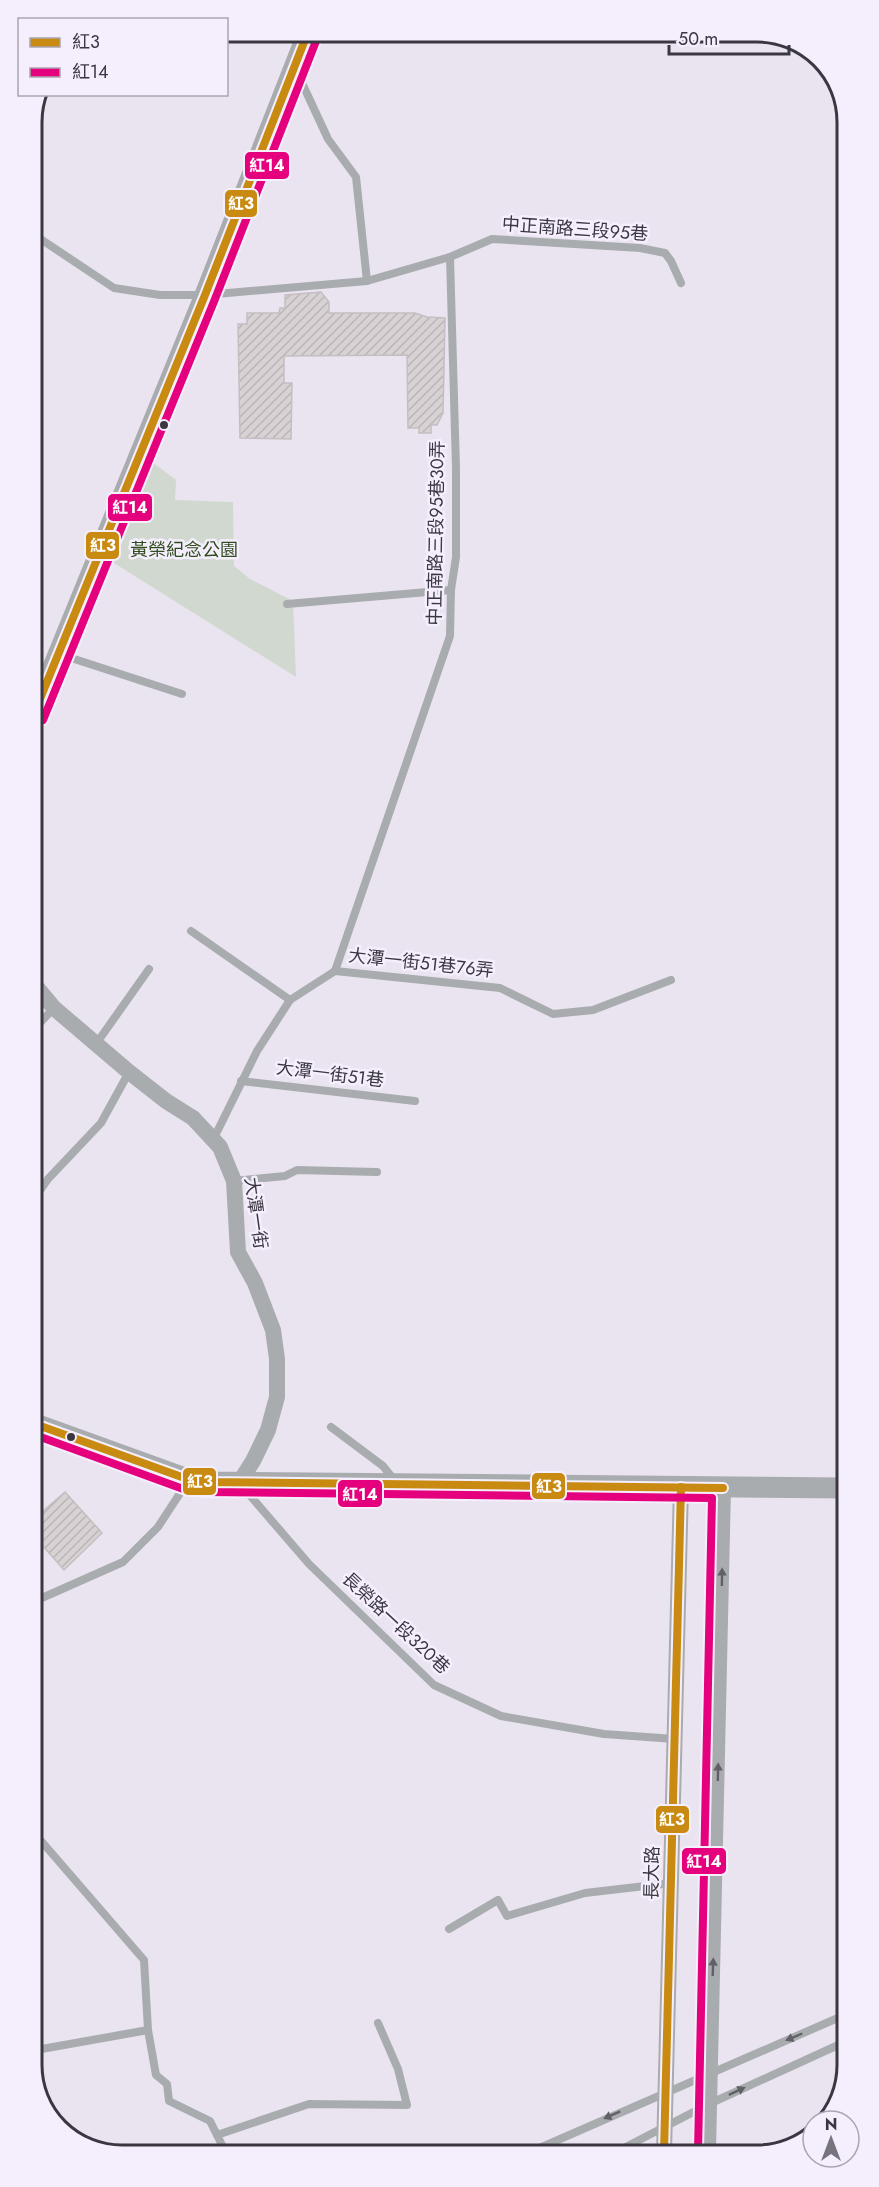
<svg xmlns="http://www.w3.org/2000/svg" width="879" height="2187" font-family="Jost,'Noto Sans TC',sans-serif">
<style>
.green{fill:#d1d8cf}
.building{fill:url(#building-hatch);stroke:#c5bec1;stroke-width:1.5}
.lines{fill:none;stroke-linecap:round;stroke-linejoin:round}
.service{stroke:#a9acaf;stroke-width:8}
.minor{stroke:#a9acaf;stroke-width:16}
.tertiary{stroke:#a9acaf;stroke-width:21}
.bus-1-casing{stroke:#f5effd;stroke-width:12}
.bus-2-casing{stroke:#f5effd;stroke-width:12}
.bus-1{stroke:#c88a10;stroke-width:8}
.bus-2{stroke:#e5007d;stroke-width:8}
.oneway{fill:#626067}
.bus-dot{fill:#3b3740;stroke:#f5effd;stroke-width:2}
.labels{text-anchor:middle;stroke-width:5;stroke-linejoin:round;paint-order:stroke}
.street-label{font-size:18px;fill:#3b3740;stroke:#f5effd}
.park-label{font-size:18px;fill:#314c1e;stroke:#f5effd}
.rim{fill:none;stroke:#3b3740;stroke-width:3}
.line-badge{stroke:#f5effd;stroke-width:2}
.badge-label{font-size:16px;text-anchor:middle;font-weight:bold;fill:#fff}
</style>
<defs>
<pattern id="building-hatch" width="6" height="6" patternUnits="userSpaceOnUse" patternTransform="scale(1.5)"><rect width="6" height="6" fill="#d9d2d5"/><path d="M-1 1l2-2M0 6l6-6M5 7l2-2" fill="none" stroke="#bbb5b8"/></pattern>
</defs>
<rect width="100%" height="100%" fill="#eae4f1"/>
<path class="green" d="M148,459L176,480L175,500L233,502L234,566L250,579L293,601L296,677L109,560Z"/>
<g class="building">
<path d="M321,292L329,302V313H415L427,317L445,318L443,413L437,425H431V433H419V428H408L407,355L284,356V383H292L291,439L240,438L238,324H247V313H279L280,308H285V295Z"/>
<path d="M65,1492L102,1533L64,1570L35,1537V1518Z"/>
</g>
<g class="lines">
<g class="service">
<path d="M296,70L328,139L356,177L367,281"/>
<path d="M32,240L39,238L114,288L160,295H205L367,281L450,257L492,239L640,248L665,253L671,261L681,283"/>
<path d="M287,604L451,590"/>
<path d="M59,654L182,694"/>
<path d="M191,931L290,1000"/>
<path d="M335,971L450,636L451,590L456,557V468L450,257"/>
<path d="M335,971L500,988L553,1014L593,1010L671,980"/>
<path d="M34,1029L54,1008"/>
<path d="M96,1044L149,969"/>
<path d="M241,1081L415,1101"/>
<path d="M213,1140L257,1051L290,1000L335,971"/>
<path d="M234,1181L285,1176L297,1170L377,1172"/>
<path d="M34,1199L48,1179L101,1123L129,1072"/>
<path d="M331,1427L383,1466L395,1481"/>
<path d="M241,1485L309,1564L434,1685L501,1716L604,1734L675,1739"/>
<path d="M35,1601L123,1562L158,1527L188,1481"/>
<path d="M36,1835L144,1960L148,2030L156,2075L167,2084L169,2101L210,2121L227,2155"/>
<path d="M449,1929L498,1900L507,1916L585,1893L671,1883"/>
<path d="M36,2050L148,2030"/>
<path d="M217,2135L309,2104L407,2105L398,2069L378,2023"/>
<path d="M616,2152L709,2104L847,2041"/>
<path d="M528,2153L847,2014"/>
</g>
<g class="minor">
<path d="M34,984L54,1008L129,1072L166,1101L193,1118L220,1147L234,1181L238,1252L255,1283L273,1330L277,1359V1397L268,1430L253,1461L239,1483"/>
<path d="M708,2151L723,1488"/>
<path d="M664,2152L681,1487"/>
</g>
<g class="tertiary">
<path d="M33,716L205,295L308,32"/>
<path d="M35,1424L190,1480L206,1482L846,1488"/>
</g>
<g class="bus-1-casing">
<g id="bus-1">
<path d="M33,716L205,295L308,32"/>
<path d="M35,1424L190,1480L206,1482L723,1488"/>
<path d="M664,2152L681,1487"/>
</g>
</g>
<g class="bus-2-casing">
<g id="bus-2">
<path d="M43,720L215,299L318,36"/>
<path d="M35,1435L186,1490L205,1492L712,1498L698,2151"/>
</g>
</g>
<use href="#bus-1" class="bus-1"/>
<use href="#bus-2" class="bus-2"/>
</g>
<defs><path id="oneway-solid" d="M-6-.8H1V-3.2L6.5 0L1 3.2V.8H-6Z" transform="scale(1.5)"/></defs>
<g class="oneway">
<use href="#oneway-solid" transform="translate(722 1577) rotate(-89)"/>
<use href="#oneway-solid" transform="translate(718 1772) rotate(-89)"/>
<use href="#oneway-solid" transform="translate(713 1967) rotate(-88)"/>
<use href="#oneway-solid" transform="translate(794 2037) rotate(157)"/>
<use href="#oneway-solid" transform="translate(737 2091) rotate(-25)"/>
<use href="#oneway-solid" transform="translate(612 2115) rotate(156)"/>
</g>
<g class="bus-dot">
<circle cx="164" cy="425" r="5"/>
<circle cx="71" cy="1437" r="5"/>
</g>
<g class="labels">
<g class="street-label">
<text transform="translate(575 229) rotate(4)" y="6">中正南路三段95巷</text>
<text transform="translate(436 533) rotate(-89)" y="6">中正南路三段95巷30弄</text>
<text transform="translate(421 963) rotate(6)" y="6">大潭一街51巷76弄</text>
<text transform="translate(330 1074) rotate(7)" y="6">大潭一街51巷</text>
<text transform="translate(256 1213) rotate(82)" y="6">大潭一街</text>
<text transform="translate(396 1623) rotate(43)" y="6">長榮路一段320巷</text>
<text transform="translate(652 1873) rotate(-89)" y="6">長大路</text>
</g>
<g class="park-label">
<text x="184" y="556">黃榮紀念公園</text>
</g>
</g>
<path d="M0 0H879V2187H0ZM122 42H757A80 80 0 0 1 837 122V2065A80 80 0 0 1 757 2145H122A80 80 0 0 1 42 2065V122A80 80 0 0 1 122 42Z" fill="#f5effd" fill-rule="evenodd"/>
<path class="rim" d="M122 42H757A80 80 0 0 1 837 122V2065A80 80 0 0 1 757 2145H122A80 80 0 0 1 42 2065V122A80 80 0 0 1 122 42Z"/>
<g class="line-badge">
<rect x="244" y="151" width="46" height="29" rx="6" fill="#e5007d"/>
<rect x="224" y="189" width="34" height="29" rx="6" fill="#c88a10"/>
<rect x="107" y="493" width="46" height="29" rx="6" fill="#e5007d"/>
<rect x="85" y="531" width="35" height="29" rx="6" fill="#c88a10"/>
<rect x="182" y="1467" width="35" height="29" rx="6" fill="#c88a10"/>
<rect x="531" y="1472" width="35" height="28" rx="6" fill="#c88a10"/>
<rect x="337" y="1479" width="46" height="29" rx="6" fill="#e5007d"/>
<rect x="655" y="1805" width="35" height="29" rx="6" fill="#c88a10"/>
<rect x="681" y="1847" width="46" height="28" rx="6" fill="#e5007d"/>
</g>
<g class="badge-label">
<text x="267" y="171">紅14</text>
<text x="241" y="209">紅3</text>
<text x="130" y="513">紅14</text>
<text x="103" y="551">紅3</text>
<text x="200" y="1487">紅3</text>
<text x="549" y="1492">紅3</text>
<text x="360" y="1500">紅14</text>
<text x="672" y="1825">紅3</text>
<text x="704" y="1867">紅14</text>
</g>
<rect x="18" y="18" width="210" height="78" fill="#f5effd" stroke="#aba5b1" stroke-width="1.5"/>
<rect x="30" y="38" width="30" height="9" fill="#c88a10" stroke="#aba5b1" stroke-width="1.5"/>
<text x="72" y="48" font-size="18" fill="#3b3740">紅3</text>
<rect x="30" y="68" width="30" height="9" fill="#e5007d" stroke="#aba5b1" stroke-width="1.5"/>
<text x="72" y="78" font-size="18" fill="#3b3740">紅14</text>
<g transform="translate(831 2139)"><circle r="28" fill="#f5effd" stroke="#aba5b1" stroke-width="1.5"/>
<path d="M0-4.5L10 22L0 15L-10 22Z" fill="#78747e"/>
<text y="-9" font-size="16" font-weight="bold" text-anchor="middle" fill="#3b3740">N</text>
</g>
<path d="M669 45v9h120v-9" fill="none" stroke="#3b3740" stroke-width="3"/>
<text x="678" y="45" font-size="18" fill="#3b3740" stroke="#f5effd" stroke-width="4.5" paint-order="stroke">50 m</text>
</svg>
